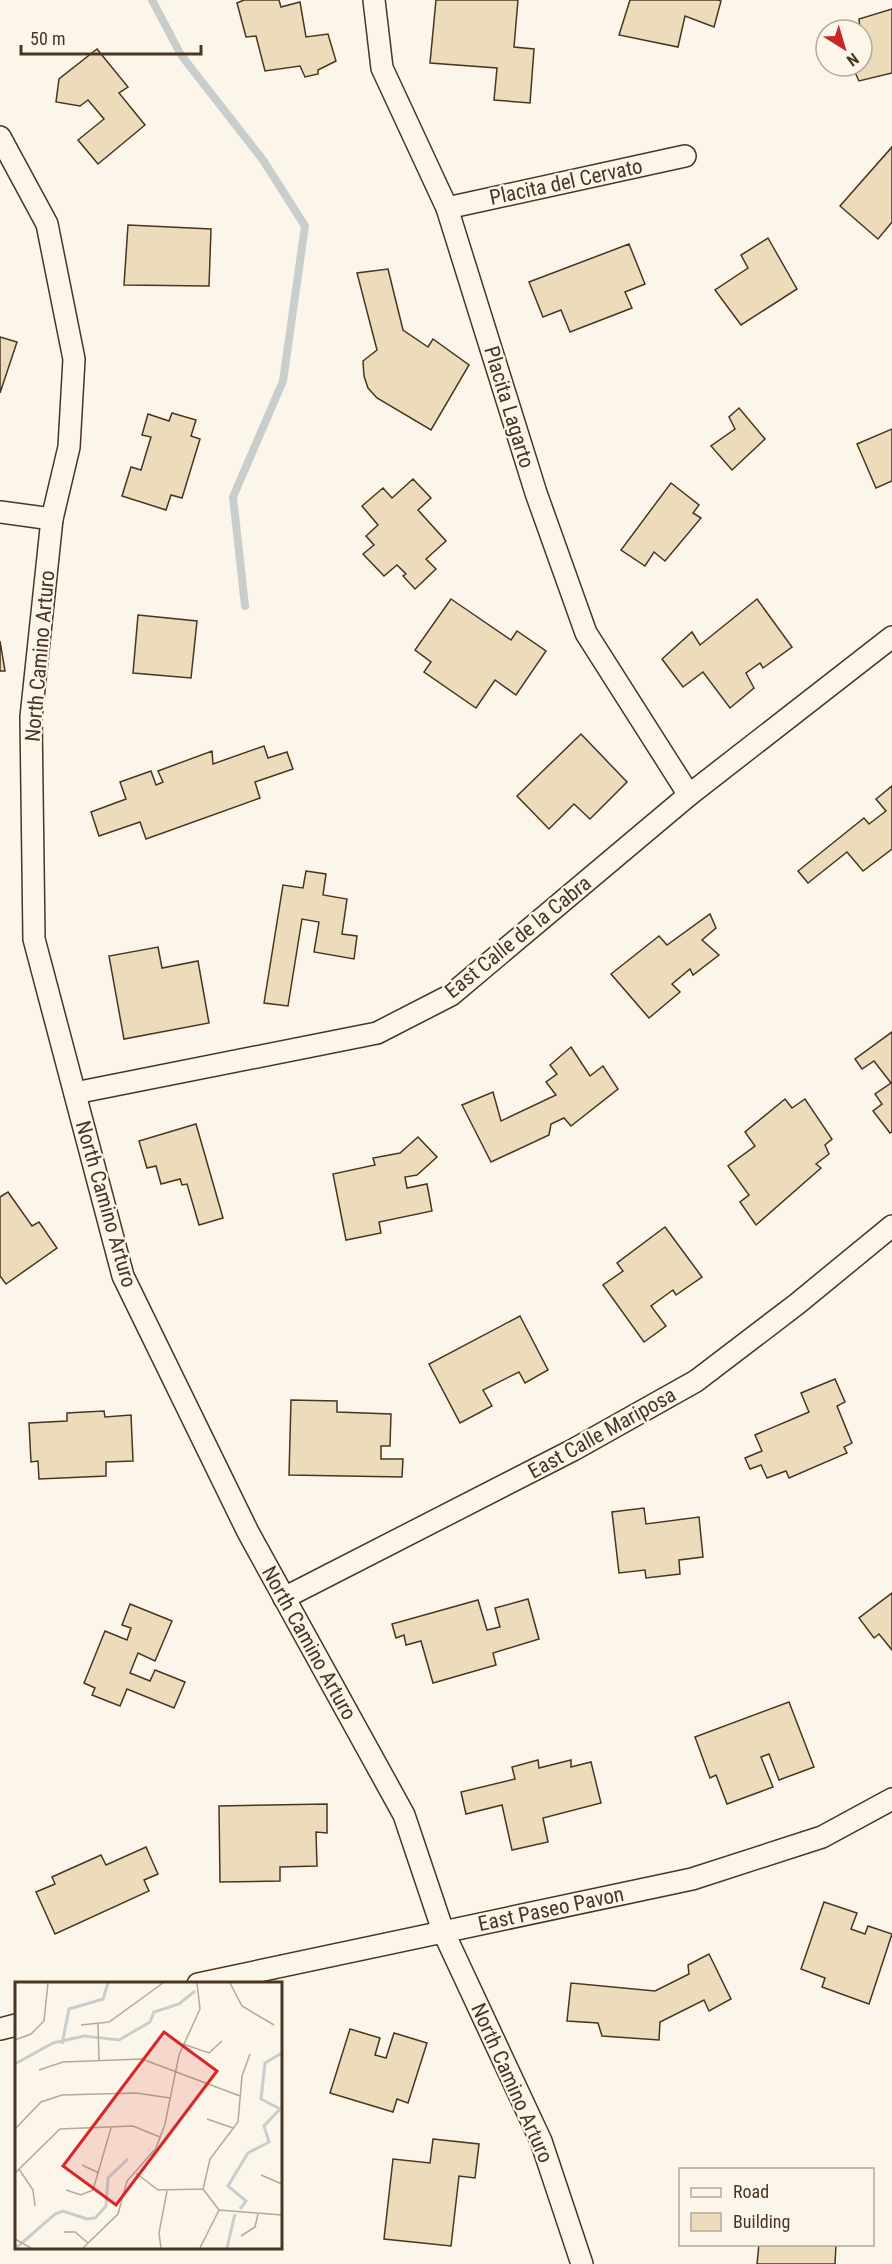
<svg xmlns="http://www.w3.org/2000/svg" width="892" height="2264" font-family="'Roboto Condensed',sans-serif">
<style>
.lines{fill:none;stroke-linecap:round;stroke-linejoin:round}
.stream{stroke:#c9cecd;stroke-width:8}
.building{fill:#ecdcbc;stroke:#4a3520;stroke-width:1.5}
.minor-casing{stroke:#4a3520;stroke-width:24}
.minor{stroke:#fbf6e9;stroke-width:21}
.labels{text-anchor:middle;stroke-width:4.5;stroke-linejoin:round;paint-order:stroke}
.street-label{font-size:21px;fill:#4a3520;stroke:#fbf6e9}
.inset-river{fill:none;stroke:#c9cecd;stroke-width:3}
.inset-road{fill:none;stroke:#b4a999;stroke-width:1.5}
.view{fill:#d62828;fill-opacity:0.15;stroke:#d62828;stroke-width:3}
.inset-edge{fill:none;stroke:#4a3520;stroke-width:3}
</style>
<rect width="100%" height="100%" fill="#fbf6e9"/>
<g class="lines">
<path class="stream" d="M152,0L181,55L263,160L305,226L283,381L233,497L245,606"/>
</g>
<g class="building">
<path d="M279,0L281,7L300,2L306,37L328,34L336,61L318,70V74L305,77L300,66L265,71L256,36L246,37L237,3L244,0Z"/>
<path d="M436,0H518L514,47L534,49L530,103L494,100L497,68L430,63Z"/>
<path d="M630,0H718L721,1L714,27L685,16L678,47L619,35Z"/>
<path d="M892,9V73L859,81L852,66H862V30H860L859,19Z"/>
<path d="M97,49L128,87L119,93L145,125L98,164L78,140L104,119L88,100L80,106L56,102L59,79Z"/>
<path d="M892,147V222L878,239L840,206Z"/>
<path d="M128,225L211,229L209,286L124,285Z"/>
<path d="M768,238L797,289L741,325L715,290L748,268L741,255Z"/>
<path d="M629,244L645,284L625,292L632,308L570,332L561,310L543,317L529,282Z"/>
<path d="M388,269L403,330L428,347L433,339L469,365L431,430L377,398L368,388L364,376L363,361L377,350L357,273Z"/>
<path d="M0,337L17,342L0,393Z"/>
<path d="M739,408L765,439L732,470L711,446L735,429L729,417Z"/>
<path d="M172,413L196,420L191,436L200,439L182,498L171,495L166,510L122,496L131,467L141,470L151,437L142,435L148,414L169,421Z"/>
<path d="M892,429V481L876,488L857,444Z"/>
<path d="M413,479L431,498L418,510L446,541L426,559L436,569L415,589L403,576L406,574L397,565L384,576L363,554L374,545L366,536L378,525L362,506L383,488L392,498Z"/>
<path d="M671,483L699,505L693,513L701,518L665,561L654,552L645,566L621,550Z"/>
<path d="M451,599L511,640L517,631L546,651L516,695L495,680L476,708L424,672L431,662L415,650Z"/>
<path d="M757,599L792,647L763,668L760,663L746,673L754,688L730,708L703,672L683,687L662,659L692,632L700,645Z"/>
<path d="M138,615L197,621L191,678L133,673Z"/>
<path d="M0,641L5,671H0Z"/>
<path d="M581,734L627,782L590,819L574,804L549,829L517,796Z"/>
<path d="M264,746L268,758L287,752L293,769L255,782L260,798L146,839L140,822L99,836L91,812L126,799L120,782L151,771L156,785L163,782L158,771L212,751L213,764Z"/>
<path d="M892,786V849L863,871L847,852L808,883L798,871L864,818L869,824L886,811L876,799Z"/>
<path d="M306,871L326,874L323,895L347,899L342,934L357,936L354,959L314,952L319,922L302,919L288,1006L264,1003L283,885L303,888Z"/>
<path d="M710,914L716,928L702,940L719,955L693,975L690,969L672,984L680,992L649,1018L611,974L659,936L667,945Z"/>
<path d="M158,947L162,968L198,961L209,1023L124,1039L109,956Z"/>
<path d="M892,1032V1132L890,1133L873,1111L882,1104L875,1094L891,1083L874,1061L862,1069L855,1059Z"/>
<path d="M571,1047L590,1076L603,1066L618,1089L571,1126L564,1118L551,1124L549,1135L491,1162L462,1105L493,1092L501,1121L556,1095L546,1082L557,1074L550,1065Z"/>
<path d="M785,1099L792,1108L805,1099L832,1139L825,1145L829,1154L816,1164L821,1168L756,1225L740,1202L749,1195L728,1166L755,1146L745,1132Z"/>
<path d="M196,1124L223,1218L199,1225L187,1184L182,1185L180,1179L161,1184L156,1166L147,1168L139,1141Z"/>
<path d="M418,1137L437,1157L417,1175L405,1177L407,1188L427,1184L432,1211L379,1222L381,1233L346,1240L333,1174L375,1165L373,1158L400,1153Z"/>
<path d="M8,1192L32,1226L39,1222L57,1248L6,1284L0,1276V1197Z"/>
<path d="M665,1227L702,1277L676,1295L673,1290L651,1306L666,1326L644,1342L603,1285L623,1271L617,1263Z"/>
<path d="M520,1316L548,1370L525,1383L519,1372L483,1390L492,1406L460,1423L429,1364Z"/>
<path d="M835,1379L845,1402L837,1406L852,1443L844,1447L847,1453L789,1478L786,1471L767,1478L761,1465L750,1469L745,1458L762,1451L755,1435L809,1412L801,1393Z"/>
<path d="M291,1400L337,1401V1412L391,1414L390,1446H381V1459H403L402,1477L289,1475Z"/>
<path d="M104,1411L105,1417L131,1415L133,1461L106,1462V1476L39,1479L38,1461L31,1462L29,1423L67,1421V1413Z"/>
<path d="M644,1508L646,1524L699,1517L703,1557L679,1560L680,1574L646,1578L645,1570L619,1573L612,1512Z"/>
<path d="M892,1593V1650L879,1634L874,1638L859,1618Z"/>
<path d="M528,1599L539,1639L493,1653L496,1665L433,1683L421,1641L406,1645L404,1635L396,1638L392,1624L478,1600L487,1630L500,1627L495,1608Z"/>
<path d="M130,1604L172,1621L155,1661L138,1653L130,1673L150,1681L155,1670L185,1682L174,1708L127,1689L120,1706L92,1695L95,1688L84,1683L105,1631L127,1640L131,1628L122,1625Z"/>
<path d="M789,1702L814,1767L779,1780L769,1754L761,1757L773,1787L727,1804L716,1775L710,1778L695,1737Z"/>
<path d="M538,1760L539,1768L571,1760V1767L591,1762L601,1803L543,1818L548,1842L512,1850L502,1805L466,1814L461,1792L515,1779L512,1767Z"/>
<path d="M327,1804V1833L316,1832L317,1866L280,1867V1881L220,1882L219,1806Z"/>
<path d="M146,1847L158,1874L144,1880L149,1891L55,1934L36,1892L55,1884L52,1877L101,1855L106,1865Z"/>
<path d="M824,1902L857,1913L851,1929L865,1934L868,1926L892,1934L869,2004L822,1987L825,1978L801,1969Z"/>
<path d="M709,1954L731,1999L709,2011L704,2000L660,2022L659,2040L602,2036L598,2023L567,2021L571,1983L655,1991L689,1974L688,1965Z"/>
<path d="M350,2029L380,2038L375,2055L386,2058L394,2033L427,2043L408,2103L397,2099L393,2112L330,2093Z"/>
<path d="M433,2139L479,2144L475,2178L459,2176L451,2246L384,2239L393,2159L430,2163Z"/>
<path d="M759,2244H836L835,2264H757Z"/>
</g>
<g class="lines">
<g class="minor-casing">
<g id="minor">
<path d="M374,0L382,68L447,208L536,493L586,633L689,795"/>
<path d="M0,137L47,224L74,359L69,447L52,519L31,717L34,939L123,1276L248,1532L404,1815L443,1931L541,2141L582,2264"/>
<path d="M447,208L685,156"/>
<path d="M0,512L52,519"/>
<path d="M75,1093L377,1033L451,995L689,795L892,637"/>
<path d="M284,1598L573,1450L696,1381L797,1304L892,1226"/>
<path d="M198,1984L692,1879L822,1837L892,1799"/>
<path d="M0,2029L16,2025"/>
</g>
</g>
<use href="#minor" class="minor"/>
</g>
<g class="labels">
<g class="street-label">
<text transform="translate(566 182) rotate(-12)" y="7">Placita del Cervato</text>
<text transform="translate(509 407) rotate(73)" y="7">Placita Lagarto</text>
<text transform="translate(40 656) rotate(-85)" y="7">North Camino Arturo</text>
<text transform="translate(518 937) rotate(-39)" y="7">East Calle de la Cabra</text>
<text transform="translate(106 1204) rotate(74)" y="7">North Camino Arturo</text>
<text transform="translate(602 1433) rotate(-29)" y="7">East Calle Mariposa</text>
<text transform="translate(309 1643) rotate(61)" y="7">North Camino Arturo</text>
<text transform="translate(551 1909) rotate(-12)" y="7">East Paseo Pavon</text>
<text transform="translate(512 2083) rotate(66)" y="7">North Camino Arturo</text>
</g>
</g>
<g transform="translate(15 1982)">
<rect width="267" height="267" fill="#fbf6e9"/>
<path class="inset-river" d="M47,62L54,27L88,17L93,1M0,82L38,61L69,54L104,58L135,40L139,30L164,22L180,9M225,227L231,219L213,204L233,171L254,160L249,144L265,127L246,117L250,81L267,71M1,266L40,232L48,229L72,237L80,236L91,224L93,196L113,177M212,266L220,232"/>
<path class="inset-road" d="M215,1L227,24L259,43M83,42L84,79M66,43L94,40L148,1M0,58L16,52L29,39L33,1M168,62L194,71L207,59M235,72L227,94L223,140L195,177L188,207L204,228L267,233M24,88L48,80L127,77L225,114M192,137L218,146M0,147L26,120L47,113L121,111L155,116M67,183L84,191M4,187L18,208L20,224M0,191L45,147L118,144L145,155M121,191L143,208L188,207M246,193L267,202M51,208L66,213L78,208L96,146M49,250H60L73,261M226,254L240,245L243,232M0,257L16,266M68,266L103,232L112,199L141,166L150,142L164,73L185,27L182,1M146,266L144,251L152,209M185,266L204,228"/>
<path class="view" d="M149,50L202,89L101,223L48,184Z"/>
<rect width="267" height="267" class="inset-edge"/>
</g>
<rect x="679" y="2168" width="195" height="78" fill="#fbf6e9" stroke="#b4a999" stroke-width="1.5"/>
<rect x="691" y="2188" width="30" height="9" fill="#fbf6e9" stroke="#b4a999" stroke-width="1.5"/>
<text x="733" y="2198" font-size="18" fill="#4a3520">Road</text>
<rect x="691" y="2213" width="30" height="18" fill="#ecdcbc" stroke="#b4a999" stroke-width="1.5"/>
<text x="733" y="2228" font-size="18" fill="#4a3520">Building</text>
<g transform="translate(844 48) rotate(143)"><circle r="28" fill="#fbf6e9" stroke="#b4a999" stroke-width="1.5"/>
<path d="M0-4.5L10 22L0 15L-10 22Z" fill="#c62828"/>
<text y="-9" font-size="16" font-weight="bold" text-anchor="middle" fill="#4a3520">N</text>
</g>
<path d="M21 45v9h180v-9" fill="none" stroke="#4a3520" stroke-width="3"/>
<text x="30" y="45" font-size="18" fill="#4a3520" stroke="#fbf6e9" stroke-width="4.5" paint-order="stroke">50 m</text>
</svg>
